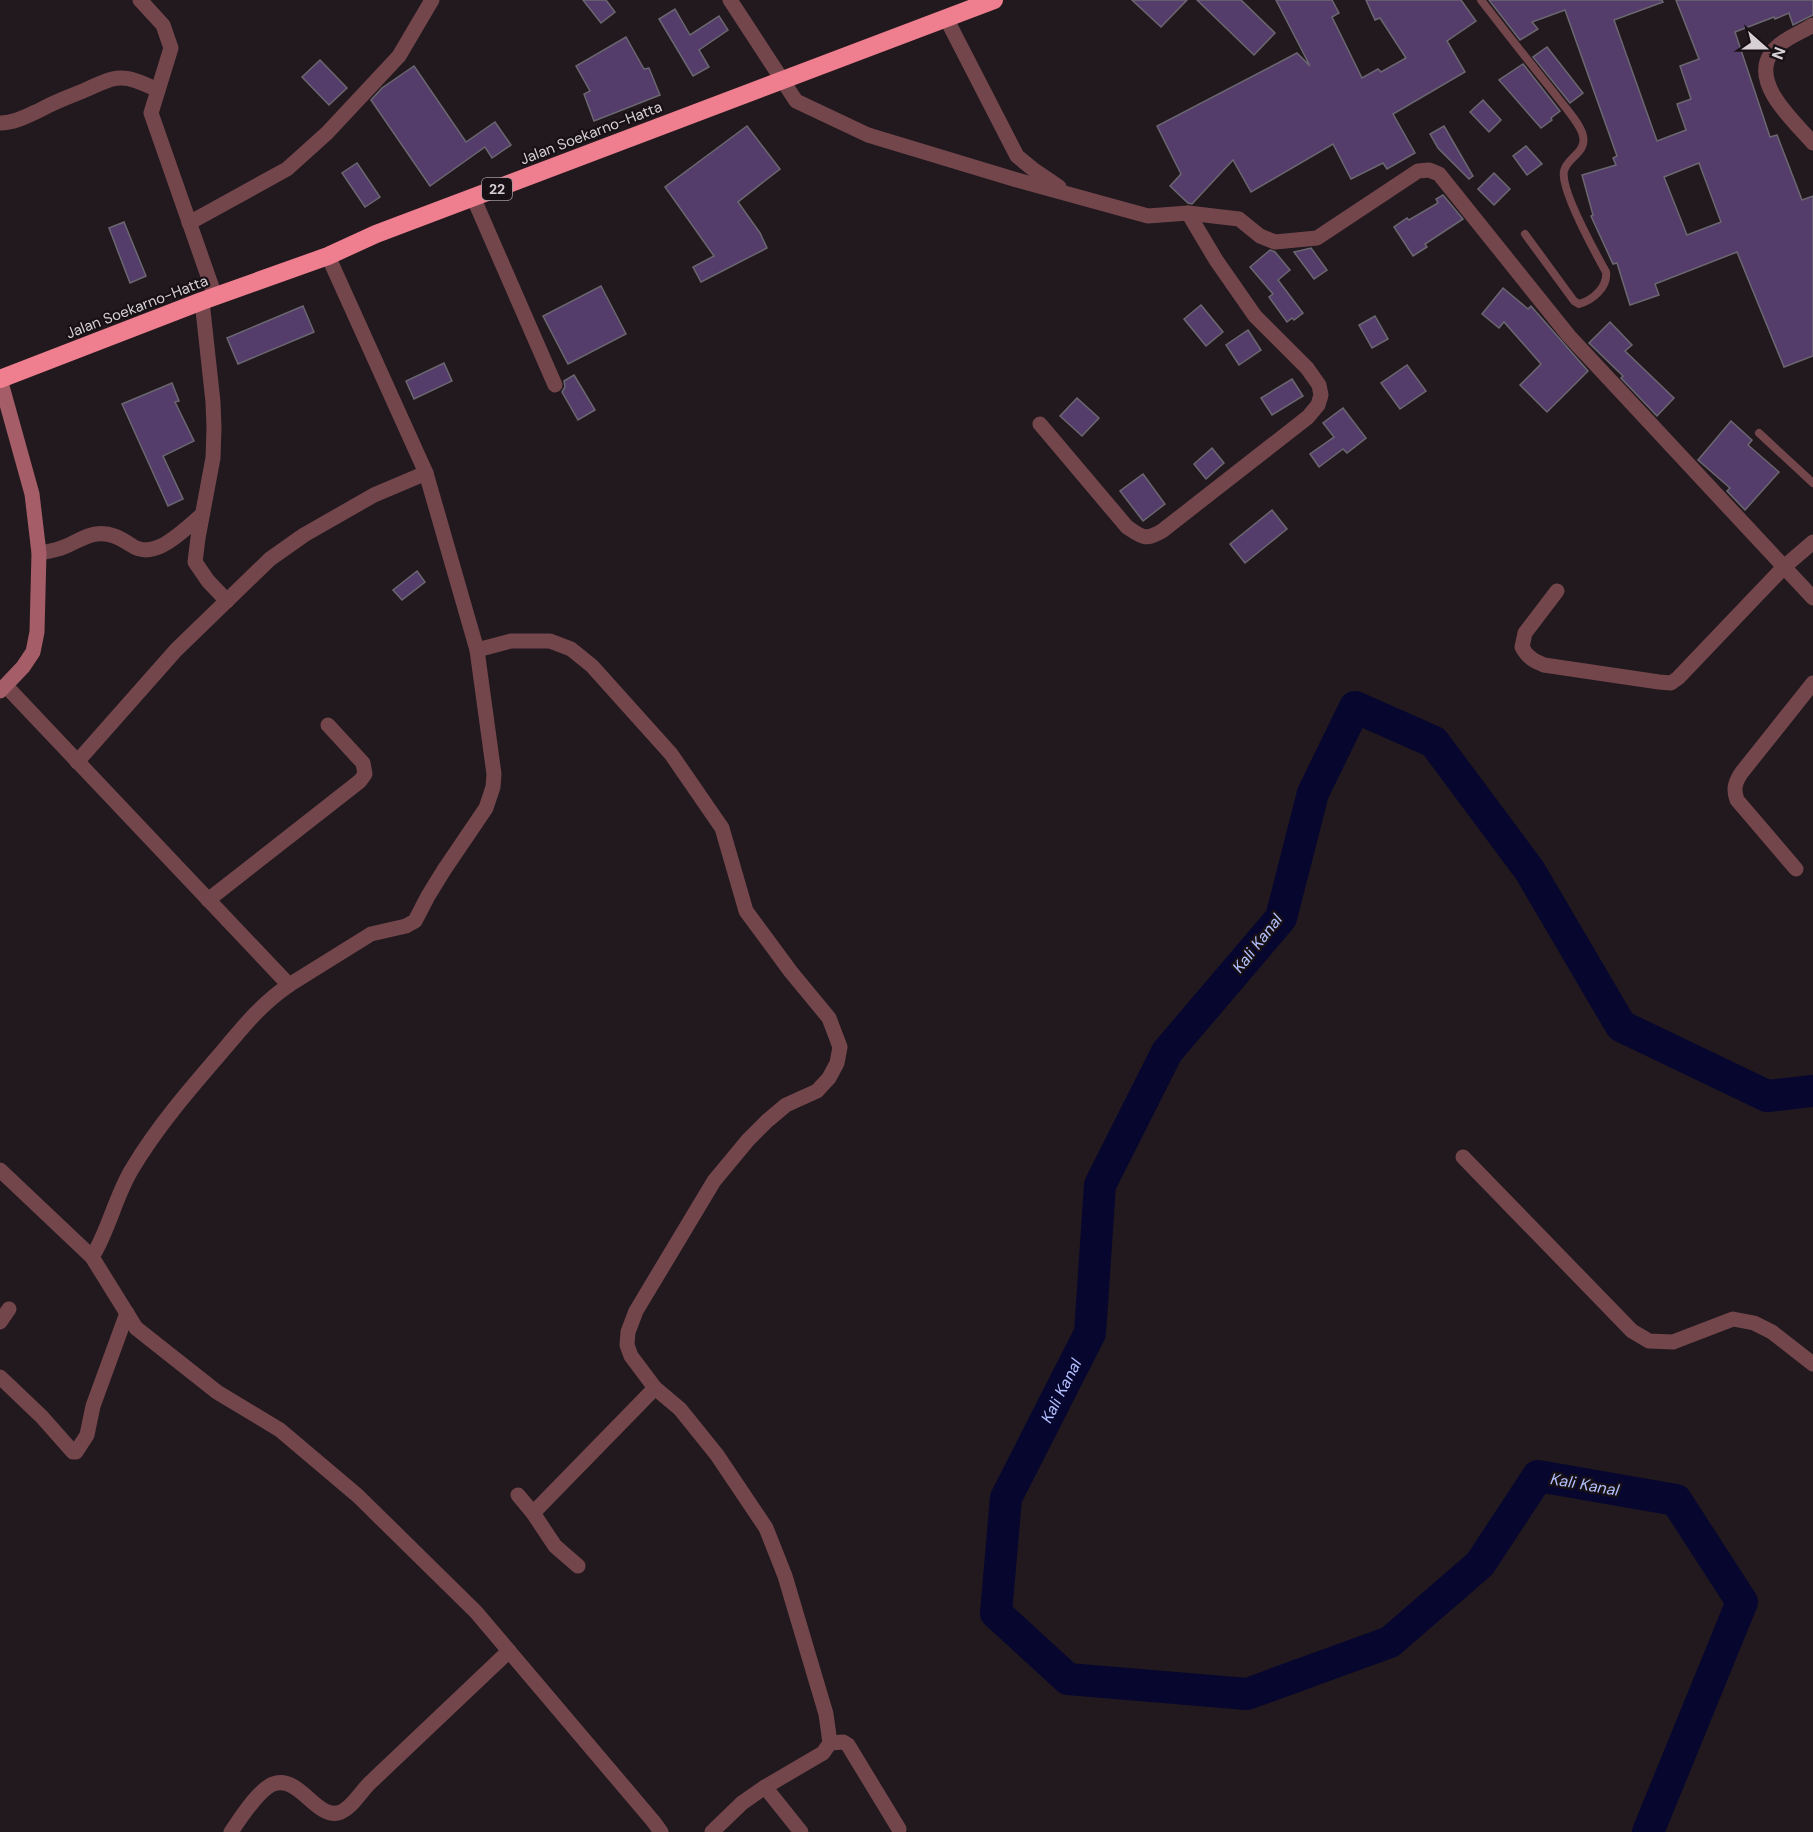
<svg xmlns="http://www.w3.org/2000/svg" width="1813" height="1832" font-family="'DM Sans',sans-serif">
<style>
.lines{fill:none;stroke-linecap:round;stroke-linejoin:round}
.river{stroke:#07062f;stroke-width:32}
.building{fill:#543d6a;stroke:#6b6770;stroke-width:1.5;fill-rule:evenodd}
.lane{stroke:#73464c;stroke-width:8}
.street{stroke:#73464c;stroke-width:15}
.secondary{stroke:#a55d67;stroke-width:15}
.highway{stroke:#ef7e8e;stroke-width:18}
.labels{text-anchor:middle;stroke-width:4.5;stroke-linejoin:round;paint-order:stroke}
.shield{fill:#171015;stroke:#9d969b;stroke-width:1.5}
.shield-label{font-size:14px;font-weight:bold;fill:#d6d0d4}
.street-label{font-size:15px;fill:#d6d0d4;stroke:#171015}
.water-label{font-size:16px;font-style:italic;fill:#b2c0fd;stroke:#171015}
</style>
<rect width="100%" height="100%" fill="#21191e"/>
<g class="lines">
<path class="river" id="s1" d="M1648,1832L1742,1602L1676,1500L1538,1476L1480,1564L1390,1642L1247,1694L1068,1679L996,1613L1006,1498L1090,1333L1100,1185L1167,1052L1281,918L1313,793L1355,707L1434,742L1530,871L1621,1026L1767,1096L1813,1091"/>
</g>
<g class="building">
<path d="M583,0H606L615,12L601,23Z"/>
<path d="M1132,0H1187L1161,27Z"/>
<path d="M1197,0H1241L1275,33L1254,55Z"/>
<path d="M1276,0H1332L1339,13L1332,17L1362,78L1378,69L1381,72L1406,58L1380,18L1375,20L1366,0H1461L1476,21L1447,41L1465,72L1393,114L1415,153L1387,169L1383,163L1351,179L1333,144L1251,192L1233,160L1192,204L1188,203L1170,186L1181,174L1157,126L1297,53L1310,66Z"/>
<path d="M1489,0H1662L1663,2L1614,20L1657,141L1686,130L1677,104L1691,99L1680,66L1699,59L1676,0H1813V15L1793,25L1789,13L1775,19L1774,17L1735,32L1770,137L1777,135L1802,200L1813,196V356L1784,367L1737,252L1655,284L1659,295L1630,305L1617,263L1613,264L1591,216L1593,215L1582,175L1616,165L1613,158L1617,156L1565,10L1532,22L1538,29L1520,40ZM1699,163L1721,222L1687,235L1664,177Z"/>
<path d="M675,9L690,35L719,16L728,30L699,50L709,67L693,76L659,19Z"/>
<path d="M626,37L644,69L649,68L660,95L594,121L584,94L590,91L576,66Z"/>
<path d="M1547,47L1583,93L1570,103L1533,57Z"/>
<path d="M320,60L347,88L329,105L302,77Z"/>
<path d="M1523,64L1560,111L1551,118L1552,120L1541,128L1499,80Z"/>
<path d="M414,66L466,142L495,122L511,145L492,158L485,147L430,186L371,100L382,88Z"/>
<path d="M1483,100L1501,120L1489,132L1470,112Z"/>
<path d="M747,126L780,169L738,202L760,233L767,248L701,282L693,267L714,256L665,187Z"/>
<path d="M1444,126L1473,176L1469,179L1438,148L1430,134Z"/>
<path d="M1526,146L1542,164L1527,175L1513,156Z"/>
<path d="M357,163L380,197L365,207L342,173Z"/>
<path d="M1494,173L1510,189L1494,205L1478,189Z"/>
<path d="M1443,195L1463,219L1425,244L1427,247L1413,256L1394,227L1407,218L1409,220L1438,203L1436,199Z"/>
<path d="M124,222L146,276L130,283L109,228Z"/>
<path d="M1311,248L1327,270L1314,279L1294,252Z"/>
<path d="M1270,250L1275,252L1290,270L1278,280L1303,313L1294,320L1292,318L1287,322L1269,297L1273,294L1250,267Z"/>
<path d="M601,286L626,334L568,364L543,316Z"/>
<path d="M1503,288L1528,309L1531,306L1588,371L1547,412L1520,385L1541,364L1504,322L1499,328L1482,314Z"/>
<path d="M1201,305L1223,332L1206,346L1184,319Z"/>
<path d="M303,306L314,332L238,364L227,338Z"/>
<path d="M1375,316L1388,339L1372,348L1359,325Z"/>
<path d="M1610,322L1632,345L1625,351L1674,398L1657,416L1621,378L1623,376L1589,343Z"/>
<path d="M1248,330L1261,350L1239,365L1226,345Z"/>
<path d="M444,363L452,381L414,399L406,381Z"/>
<path d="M1407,365L1426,391L1400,409L1381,383Z"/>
<path d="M574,375L595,410L578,420L562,392L565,387L564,381Z"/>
<path d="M1292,379L1303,396L1272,415L1261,398Z"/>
<path d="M172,383L179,401L175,402L194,441L163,456L183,499L168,506L122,404Z"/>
<path d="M1077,398L1099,418L1082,436L1060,416Z"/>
<path d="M1343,408L1366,438L1347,453L1343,449L1319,467L1310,454L1334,437L1323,423Z"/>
<path d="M1731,421L1752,440L1748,445L1779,472L1745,510L1727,491L1730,488L1698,460Z"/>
<path d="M1212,448L1224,463L1206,479L1194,464Z"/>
<path d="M1143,474L1165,504L1143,521L1120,491Z"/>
<path d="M1272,510L1287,529L1245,563L1230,544Z"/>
<path d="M417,571L425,582L402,600L393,590Z"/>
</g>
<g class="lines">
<g class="lane">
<path d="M1481,0C1505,31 1530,63 1555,94C1562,104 1581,124 1583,136C1587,153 1567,157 1564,171C1560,189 1596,254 1606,272C1608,287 1593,300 1579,304L1574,301L1525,234"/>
<path d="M1759,433L1813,483"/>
</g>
<g class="street">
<path d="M140,0L163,25L171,48L151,113L215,296"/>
<path d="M730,0L796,101L868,135L1017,180L1148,216L1188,213L1239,219L1260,236L1275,242L1317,238L1418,171L1429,170L1439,174L1569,336L1813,598"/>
<path d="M946,18L1017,156L1034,170L1059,187"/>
<path d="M1813,25C1800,33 1778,41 1770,55C1752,85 1795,122 1813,143"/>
<path d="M0,123C14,123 27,116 40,110C54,102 68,97 83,91C118,75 122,73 158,90"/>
<path d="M473,197L555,385"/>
<path d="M189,223L287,169L327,133L399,56L432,0"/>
<path d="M328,256L426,473L477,650L511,641H550L571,649L592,666L671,754L722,828L746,911L791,972L829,1018L840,1047L837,1063L829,1078L817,1091L786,1105L767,1121L748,1140L714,1181L636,1311L628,1332L627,1345L631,1356L655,1388L680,1409L717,1455L766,1528L785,1576L826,1714L830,1743L823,1753L765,1787"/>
<path d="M202,301L213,402L214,428L213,458L198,538L195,562L208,581L227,601"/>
<path d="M1040,424L1127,527C1142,537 1145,541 1162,531L1308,417L1318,405L1321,395L1319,385L1307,368L1255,316L1216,260L1188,213"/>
<path d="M39,553C45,552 52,551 58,549C71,546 82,536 96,534C110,532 120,538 131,545C155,562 183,530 202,515"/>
<path d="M1557,591L1525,633L1522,647C1527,657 1534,661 1544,665L1659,682L1671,683L1678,678L1784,567L1813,542"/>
<path d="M6,686L289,985C261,1004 242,1028 221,1053C189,1090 157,1127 132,1169C115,1197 109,1230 92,1257"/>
<path d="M77,762L176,650L270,559L304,535L374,495L426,473"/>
<path d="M1796,869L1737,800C1733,789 1735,782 1742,772L1813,683"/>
<path d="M208,900L360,781L365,774L363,763L328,725"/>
<path d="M289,985L371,934L406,926L415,921L428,896L444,870L486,808L493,787L494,774L477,650"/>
<path d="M1463,1157L1632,1331L1649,1341L1673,1342L1733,1319L1754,1323L1772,1332L1813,1364"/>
<path d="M0,1170L92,1257L136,1328L217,1392L280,1430L358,1496L476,1612L653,1821L661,1832"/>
<path d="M0,1322L9,1309"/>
<path d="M0,1377L42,1417L73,1452H76L87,1435L93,1406L127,1313"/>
<path d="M518,1495L533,1513L555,1546L578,1566"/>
<path d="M533,1513L655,1388"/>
<path d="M830,1743L843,1742L848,1745L899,1829"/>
<path d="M231,1832C240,1819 258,1790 273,1784C300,1774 317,1822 341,1812C354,1806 362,1789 373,1780C418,1737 464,1694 509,1651"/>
<path d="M712,1832L742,1803L765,1787L801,1832"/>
</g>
<path class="secondary" d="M0,691L23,667L33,652L37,632L39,553L32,494L0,379"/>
<path class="highway" d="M0,379L202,301L328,256L376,234L994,0"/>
</g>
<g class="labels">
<rect class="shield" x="482" y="178" width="30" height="22" rx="4.5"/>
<g class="shield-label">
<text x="497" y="194">22</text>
</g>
<g class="street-label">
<text transform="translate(591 133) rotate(-21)" y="5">Jalan Soekarno-Hatta</text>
<text transform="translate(137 307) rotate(-21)" y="5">Jalan Soekarno-Hatta</text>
</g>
<g class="water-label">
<text transform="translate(1257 943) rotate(-52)" y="6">Kali Kanal</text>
<text dy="6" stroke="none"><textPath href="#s1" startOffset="1400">Kali Kanal</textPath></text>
<text transform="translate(1585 1484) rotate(10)" y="6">Kali Kanal</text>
</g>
</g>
<g transform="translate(1765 48) rotate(111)" stroke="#171015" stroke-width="4.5" paint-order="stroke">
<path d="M0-4.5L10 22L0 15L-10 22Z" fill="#d6d0d4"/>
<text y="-9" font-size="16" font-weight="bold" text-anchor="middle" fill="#d6d0d4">N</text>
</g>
</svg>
